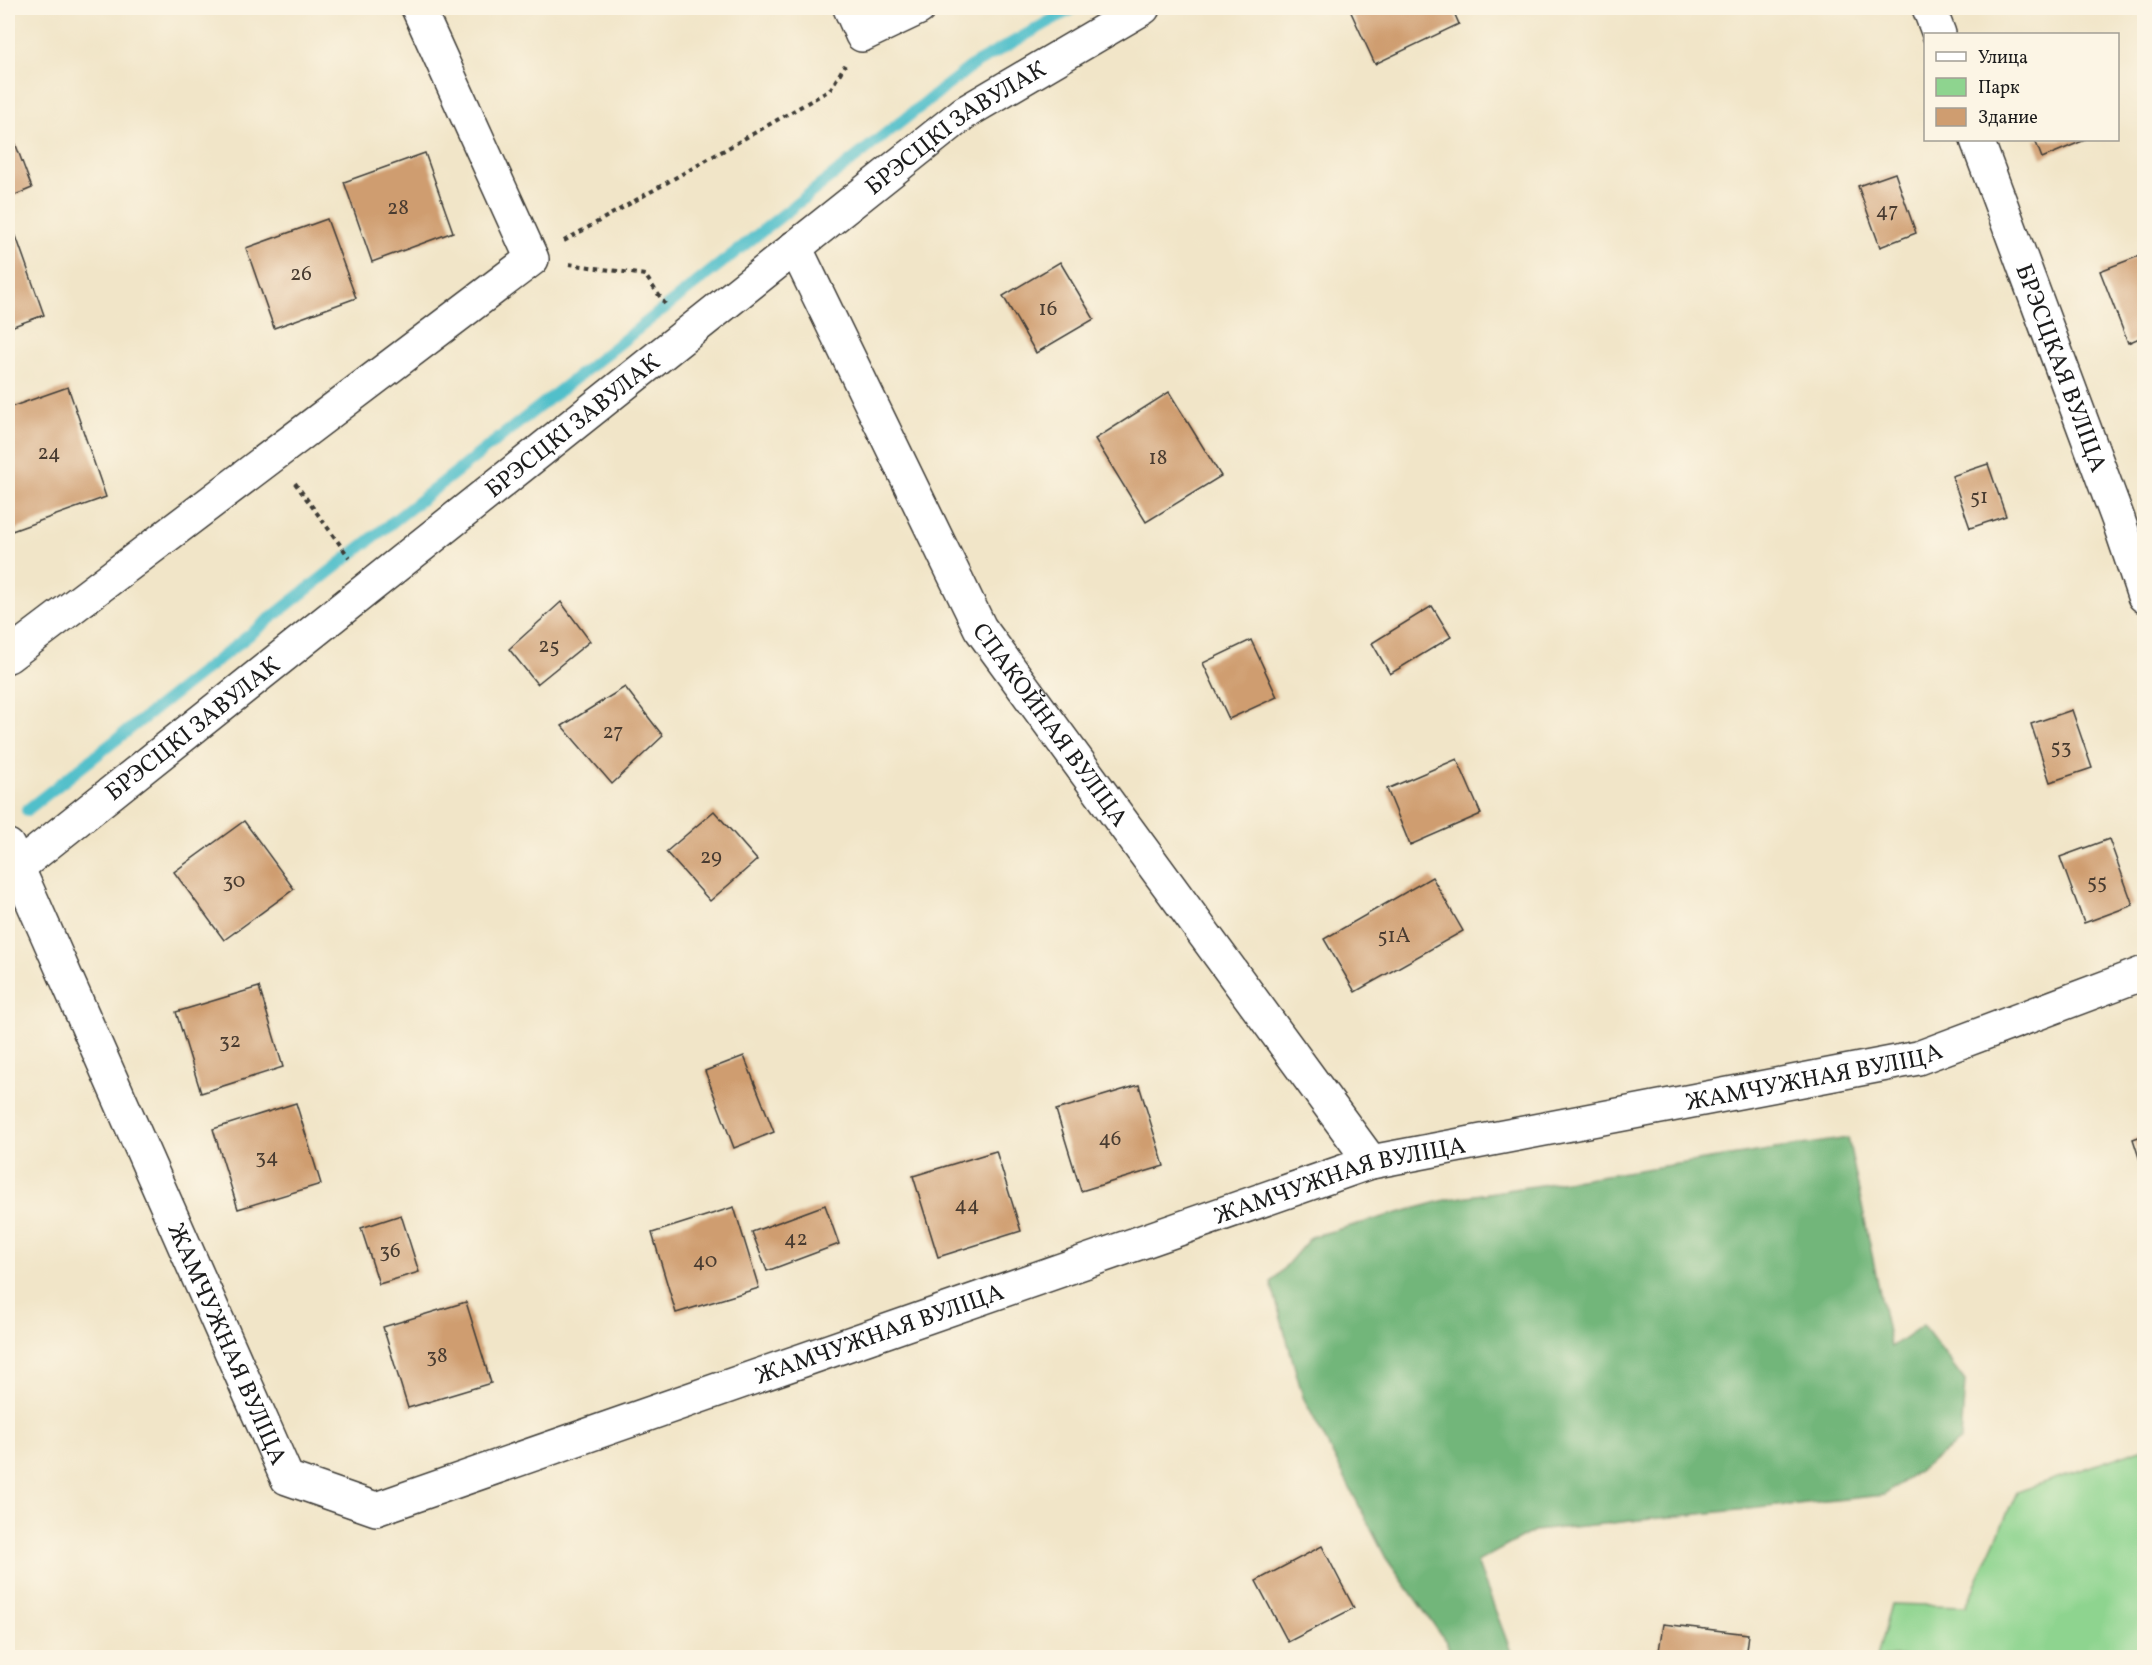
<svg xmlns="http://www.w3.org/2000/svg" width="2152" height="1665" font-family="Vollkorn,serif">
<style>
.green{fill:#8ed48f;stroke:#557856;stroke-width:1.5}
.forest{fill:#72b67a;stroke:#47694b;stroke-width:1.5}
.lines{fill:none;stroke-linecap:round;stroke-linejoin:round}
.stream{stroke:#51bfca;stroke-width:12}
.building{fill:#cf9d70}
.minor-casing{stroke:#3c3a36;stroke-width:36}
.tertiary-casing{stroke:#3c3a36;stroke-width:36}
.path{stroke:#3c3a36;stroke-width:4;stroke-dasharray:4.5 4.5;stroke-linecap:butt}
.minor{stroke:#fff;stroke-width:33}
.tertiary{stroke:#fff;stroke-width:33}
.labels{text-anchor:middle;stroke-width:4.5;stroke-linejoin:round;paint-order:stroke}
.number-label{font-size:21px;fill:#493c31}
.street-label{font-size:24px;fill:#1c1c1c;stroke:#fcf5e5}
</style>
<rect width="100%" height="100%" fill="#fcf5e5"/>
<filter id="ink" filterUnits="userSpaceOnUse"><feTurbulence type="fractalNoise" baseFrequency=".0167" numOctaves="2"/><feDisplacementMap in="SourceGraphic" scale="12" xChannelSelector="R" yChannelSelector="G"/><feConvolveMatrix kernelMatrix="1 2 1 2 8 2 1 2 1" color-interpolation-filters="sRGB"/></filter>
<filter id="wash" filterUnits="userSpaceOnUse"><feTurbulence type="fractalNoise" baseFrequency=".008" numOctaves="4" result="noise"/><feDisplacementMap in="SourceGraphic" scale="24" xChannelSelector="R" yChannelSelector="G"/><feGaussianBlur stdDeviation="1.35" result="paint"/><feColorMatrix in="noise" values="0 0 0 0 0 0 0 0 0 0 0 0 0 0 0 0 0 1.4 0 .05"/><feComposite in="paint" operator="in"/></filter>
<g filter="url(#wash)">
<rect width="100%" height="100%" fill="#f1e5c8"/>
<path class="green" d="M2144,1448V1657H1877L1891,1604L1966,1606L2017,1492Z"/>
<path class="forest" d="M1848,1138L1891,1347L1923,1325L1965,1381L1961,1440L1884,1495L1534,1531L1477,1562L1513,1657H1451L1447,1643L1386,1558L1303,1397L1271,1283L1311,1237L1449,1199Z"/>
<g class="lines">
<path class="stream" d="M27,810L973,65L1073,8"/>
</g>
<g id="blocks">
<g class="building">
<path d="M1349,8H1452L1459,24L1375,64Z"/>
<path d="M8,124L32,188L8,198Z"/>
<path d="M2035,140H2085L2042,158Z"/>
<path d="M425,153L453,232L372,262L344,182Z"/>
<path d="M1895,173L1916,233L1880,247L1858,186Z"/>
<path d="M327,219L356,298L274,328L246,248Z"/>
<path d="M16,236L44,315L8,328V239Z"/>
<path d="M2144,254V336L2128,343L2100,271Z"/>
<path d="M1060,262L1094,319L1036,353L1003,296Z"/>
<path d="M68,387L106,497L12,531L8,517V408Z"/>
<path d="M1169,392L1221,476L1146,522L1095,439Z"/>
<path d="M1988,464L2006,516L1970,528L1952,476Z"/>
<path d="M561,602L590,641L537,684L509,649Z"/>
<path d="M1432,606L1451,637L1390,674L1372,643Z"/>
<path d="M1251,640L1277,697L1229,719L1203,663Z"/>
<path d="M625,687L663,736L612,784L562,726Z"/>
<path d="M2072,710L2092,768L2050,782L2031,724Z"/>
<path d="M1457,759L1481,814L1410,845L1387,789Z"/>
<path d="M714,811L757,860L710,901L666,852Z"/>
<path d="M244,821L294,889L224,940L174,872Z"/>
<path d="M2109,839L2133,905L2084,923L2060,857Z"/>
<path d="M1432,877L1463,931L1355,992L1324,939Z"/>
<path d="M259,987L283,1067L201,1093L176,1012Z"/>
<path d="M744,1056L774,1132L734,1148L705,1071Z"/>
<path d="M1139,1085L1164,1166L1081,1191L1056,1110Z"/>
<path d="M296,1103L321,1184L238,1209L213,1129Z"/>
<path d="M2144,1135V1173L2133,1139Z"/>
<path d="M996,1151L1021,1231L938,1257L913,1176Z"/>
<path d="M825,1205L839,1244L767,1271L752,1232Z"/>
<path d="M734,1207L759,1288L676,1313L652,1233Z"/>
<path d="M401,1215L419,1272L379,1284L361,1228Z"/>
<path d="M466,1302L491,1383L408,1408L383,1327Z"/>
<path d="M1322,1546L1354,1608L1288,1642L1256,1581Z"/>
<path d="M1663,1624L1748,1634L1745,1658H1658Z"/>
</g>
</g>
</g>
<g filter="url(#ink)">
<use href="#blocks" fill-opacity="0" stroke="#3c3a36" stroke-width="1.5"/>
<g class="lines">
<g class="minor-casing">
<g id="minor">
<path d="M850,8L862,35L919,8"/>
<path id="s1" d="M795,247L980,628L1371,1162"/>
<path d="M8,656L532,259L418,8"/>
<path id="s2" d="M8,846L287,1478L376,1509L1371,1162L1918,1058L2144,973"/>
<path id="s3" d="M17,868L964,113L1143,8"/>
</g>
</g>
<g class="tertiary-casing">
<g id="tertiary">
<path d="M1929,8L1939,34"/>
<path id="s4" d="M1977,140L2118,519L2144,596"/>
</g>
</g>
<g class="path">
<path d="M564,241L830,90L845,65"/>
<path d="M569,264L645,275L665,304"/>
<path d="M295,483L349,557"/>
</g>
<use href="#minor" class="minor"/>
<use href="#tertiary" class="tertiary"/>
</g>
</g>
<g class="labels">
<g class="number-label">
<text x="398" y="214">28</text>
<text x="1887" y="217">47</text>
<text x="301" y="280">26</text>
<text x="1048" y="315">16</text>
<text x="49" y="459">24</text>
<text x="1158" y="464">18</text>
<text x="1979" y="503">51</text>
<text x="549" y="652">25</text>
<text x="613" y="738">27</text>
<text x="2061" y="753">53</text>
<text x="711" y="863">29</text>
<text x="234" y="887">30</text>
<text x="2097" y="888">55</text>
<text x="1394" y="942">51А</text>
<text x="230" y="1047">32</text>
<text x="1110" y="1145">46</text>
<text x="267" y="1163">34</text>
<text x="967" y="1211">44</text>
<text x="796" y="1245">42</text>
<text x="390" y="1257">36</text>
<text x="705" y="1267">40</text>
<text x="437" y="1362">38</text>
</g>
<g class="street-label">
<text dy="8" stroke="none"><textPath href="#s3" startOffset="1196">БРЭСЦКІ ЗАВУЛАК</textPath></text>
<text dy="8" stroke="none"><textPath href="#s4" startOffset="243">БРЭСЦКАЯ ВУЛІЦА</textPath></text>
<text dy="8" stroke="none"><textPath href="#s3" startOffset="710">БРЭСЦКІ ЗАВУЛАК</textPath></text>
<text dy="8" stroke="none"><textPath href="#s1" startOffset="543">СПАКОЙНАЯ ВУЛІЦА</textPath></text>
<text dy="8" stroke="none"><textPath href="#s3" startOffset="224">БРЭСЦКІ ЗАВУЛАК</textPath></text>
<text dy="8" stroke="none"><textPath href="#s2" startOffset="2290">ЖАМЧУЖНАЯ ВУЛІЦА</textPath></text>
<text dy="8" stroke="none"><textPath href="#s2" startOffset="1804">ЖАМЧУЖНАЯ ВУЛІЦА</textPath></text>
<text dy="8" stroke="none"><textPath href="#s2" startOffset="1318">ЖАМЧУЖНАЯ ВУЛІЦА</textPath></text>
<text dy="8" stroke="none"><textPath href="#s2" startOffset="544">ЖАМЧУЖНАЯ ВУЛІЦА</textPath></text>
</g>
</g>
<rect width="2152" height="1665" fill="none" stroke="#fcf5e5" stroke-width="30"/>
<rect x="1924" y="33" width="195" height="108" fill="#fcf5e5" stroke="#a29e95" stroke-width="1.5"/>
<rect x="1936" y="52" width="30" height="9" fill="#ffffff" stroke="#a29e95" stroke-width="1.5"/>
<text x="1978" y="63" font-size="18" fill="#1c1c1c">Улица</text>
<rect x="1936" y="78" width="30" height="18" fill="#8ed48f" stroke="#a29e95" stroke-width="1.5"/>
<text x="1978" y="93" font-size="18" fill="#1c1c1c">Парк</text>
<rect x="1936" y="108" width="30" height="18" fill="#cf9d70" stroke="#a29e95" stroke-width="1.5"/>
<text x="1978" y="123" font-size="18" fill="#1c1c1c">Здание</text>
</svg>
